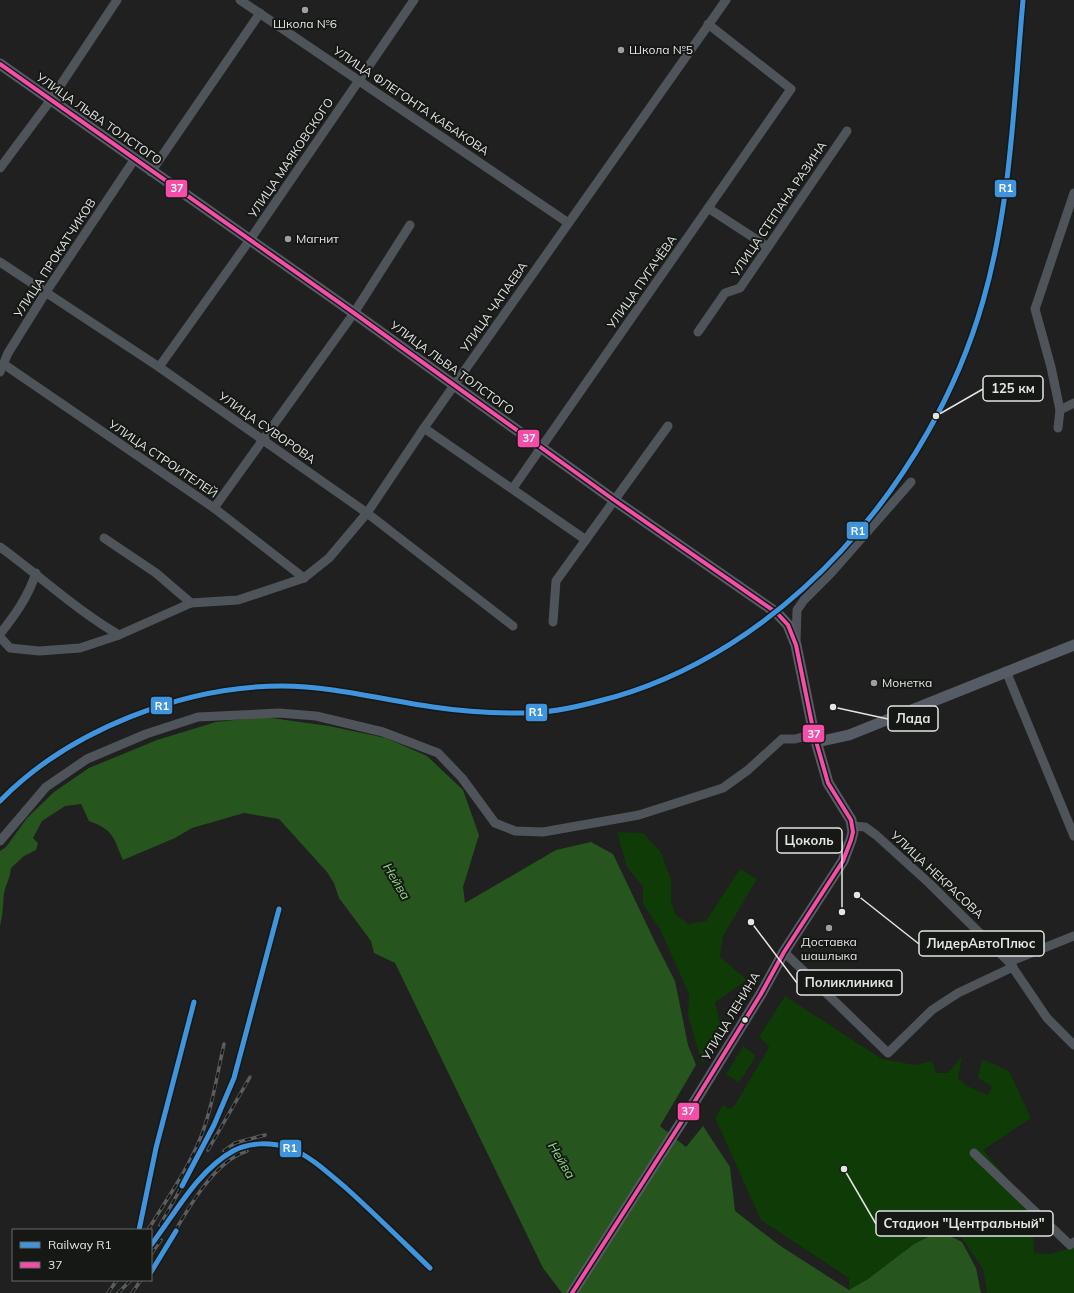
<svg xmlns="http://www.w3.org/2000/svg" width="1074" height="1293" font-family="Mulish,sans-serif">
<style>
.green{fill:#0e3b06}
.water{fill:#26551e}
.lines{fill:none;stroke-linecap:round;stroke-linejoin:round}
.minor{stroke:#4f535a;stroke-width:9}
.major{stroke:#565c66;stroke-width:11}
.rail-casing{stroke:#5b5d60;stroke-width:3.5}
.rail{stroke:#151814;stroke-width:2;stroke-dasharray:6;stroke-linecap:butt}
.bus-1-casing{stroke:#151814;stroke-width:7}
.bus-1{stroke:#f54da8;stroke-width:4}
.rail-1-casing{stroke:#151814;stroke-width:8}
.rail-1{stroke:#4094de;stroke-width:5}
.poi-dot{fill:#9ea09e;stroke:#151814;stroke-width:1.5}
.bus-dot{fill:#e3e5e3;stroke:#151814;stroke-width:1.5}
.labels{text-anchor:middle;stroke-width:4;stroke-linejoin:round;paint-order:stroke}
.poi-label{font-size:12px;fill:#e3e5e3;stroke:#151814;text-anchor:start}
.street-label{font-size:12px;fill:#e3e5e3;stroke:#151814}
.water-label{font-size:13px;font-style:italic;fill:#8ed682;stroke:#151814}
.leader{fill:none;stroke:#e3e5e3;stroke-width:1.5}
.callout-dot{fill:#e3e5e3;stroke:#151814;stroke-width:1.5}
.callout{fill:#151814;stroke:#e3e5e3;stroke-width:1.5}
.callout-label{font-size:13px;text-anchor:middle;font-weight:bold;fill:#e3e5e3}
.line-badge{stroke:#151814;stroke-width:1.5}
.badge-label{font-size:11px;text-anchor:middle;font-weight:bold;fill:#fff}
</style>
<rect width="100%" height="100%" fill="#1f201f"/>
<g class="green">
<path d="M617,832L643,833L660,851L671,879V901L675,914L688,924L706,921L740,869L757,879L723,936L720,957L747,980L715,1002L722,1032L702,1063L688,1016L689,994L660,929L643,904V887L627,867Z"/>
<path d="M785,996L882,1059L915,1065L932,1061L936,1073H948L962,1056L958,1078L967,1086L988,1095L992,1086L978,1078L982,1059L1009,1071L1031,1118L983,1150L1032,1208L1034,1253L1050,1254L1074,1247V1293H987L983,1269L961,1237L940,1231L914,1244L868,1279L849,1290V1278L761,1220L715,1118L723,1105L730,1109L735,1105L768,1049L769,1046L759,1037Z"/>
<path d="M743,1046L754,1054L755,1058L739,1082L726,1075Z"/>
</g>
<path class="water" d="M264,717L329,726L386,738L427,756L463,790L479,835L463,887L465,903L556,850L591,842L613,854L655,942L675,981L688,1045L696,1065L660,1126L686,1147L703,1126L730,1167L735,1211L779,1245L849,1290L868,1279L914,1244L940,1231L962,1242L976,1268L981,1293H562L543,1268L395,963L374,953L371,941L339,898L334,883L327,872L279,819L244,813L192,828L175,838L123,860C113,837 114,830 89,821L81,804L65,806L42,821L33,838L38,843L36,850L24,856L11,868C10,879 6,884 4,893C3,904 3,914 0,926V851L6,847L27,818L54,792L89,768L157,740L216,722Z"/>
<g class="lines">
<g class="minor">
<path d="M240,0L567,222"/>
<path d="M0,168L50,101L117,0"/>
<path d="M151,172L260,13"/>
<path d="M708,208L768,247"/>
<path d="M0,262L159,367L367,513L513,626"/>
<path d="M698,332L725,293L740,288L847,131"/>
<path d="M5,365L214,508L304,578"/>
<path d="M159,367L249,241L414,0"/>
<path d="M0,372L8,353L46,292L134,160"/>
<path d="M1060,410L1074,403"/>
<path d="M424,428L586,540"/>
<path d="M1058,428L1060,410L1051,367L1035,309L1074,193"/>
<path d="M513,488L791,89L708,24"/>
<path d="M214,508L354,313L410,225"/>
<path d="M104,538L156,573L191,603"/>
<path d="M0,547C40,576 76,610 119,635"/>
<path d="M553,622L556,581L668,426"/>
<path d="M0,634C15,615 28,597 36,573"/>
<path d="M0,637L10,648L39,651L80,648L119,635L191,603L238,600L304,578L329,558L367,513L424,428L726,0"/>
<path d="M796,641L797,610L804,600L831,573L911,482"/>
<path d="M1006,671L1074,836"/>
<path d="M853,826L865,827L876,835L929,883L1009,962L1047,1018L1074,1045"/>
<path d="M0,841L46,787L87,759L146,734L198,717L279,713L316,716L383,732L438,753L462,778L495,823L515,831L543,832L639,815L723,788L748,770L782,739H795L814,734"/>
<path d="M784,952L888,1053L932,1010L958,993L1013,967"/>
<path d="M1009,962L1074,936"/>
<path d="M974,1153L1070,1245L1074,1242"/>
</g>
<g class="major">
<path d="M0,64L354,313L614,500L777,613L788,625L796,645L814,734L828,783L851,820L853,832L851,840L843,861L784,952L761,994L695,1101L572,1293"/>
<path d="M817,742L849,735L1074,645"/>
</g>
<g class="rail-casing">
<g id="rail">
<path d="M208,1150L250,1077"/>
<path d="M224,1151L235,1143L265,1135"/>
<path d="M160,1225L190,1172L214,1125L234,1078L279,909"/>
<path d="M139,1230L156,1148L194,1002"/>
<path d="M148,1230C166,1200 187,1171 200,1139C212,1109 217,1075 224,1044"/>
<path d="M151,1245C175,1214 197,1171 233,1151C249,1142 271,1142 289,1148C311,1156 328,1173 346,1188C375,1214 402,1241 430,1268"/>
<path d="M151,1254L161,1240"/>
<path d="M151,1272C174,1237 205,1164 247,1151"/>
<path d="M108,1293L117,1280"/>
<path d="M118,1293L131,1280"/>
<path d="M132,1293L141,1280"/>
</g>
</g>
<use href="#rail" class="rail"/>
<g class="bus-1-casing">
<path id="bus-1" d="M0,64L354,313L614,500L777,613L788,625L796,645L814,734L828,783L851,820L853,832L851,840L843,861L784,952L761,994L695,1101L572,1293"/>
</g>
<use href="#bus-1" class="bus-1"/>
<g class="rail-1-casing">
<g id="rail-1">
<path d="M0,801C69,730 184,686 282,686C333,686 383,700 433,707C460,711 489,713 517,713C544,714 573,708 599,701C784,655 932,480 983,301C1011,204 1014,100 1023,0"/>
<path d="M182,1186L214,1125L234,1078L279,909"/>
<path d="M139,1230L156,1148L194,1002"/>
<path d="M151,1245C175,1214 197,1171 233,1151C249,1142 271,1142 289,1148C311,1156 328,1173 346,1188C375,1214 402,1241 430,1268"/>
<path d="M151,1272L176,1231"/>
</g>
</g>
<use href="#rail-1" class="rail-1"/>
</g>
<g class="poi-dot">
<circle cx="305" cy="10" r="4"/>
<circle cx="621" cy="50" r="4"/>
<circle cx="288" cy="239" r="4"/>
<circle cx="874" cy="683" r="4"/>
<circle cx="829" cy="928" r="4"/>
</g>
<circle class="bus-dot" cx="745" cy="1020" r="3.5"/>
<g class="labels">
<g class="poi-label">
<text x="305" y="28" text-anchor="middle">Школа №6</text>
<text x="629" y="54">Школа №5</text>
<text x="296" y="243">Магнит</text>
<text x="882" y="687">Монетка</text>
<text x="829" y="946" text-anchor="middle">Доставка<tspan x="829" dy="14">шашлыка</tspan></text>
</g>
<g class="street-label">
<text transform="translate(411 101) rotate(34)" y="4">УЛИЦА ФЛЕГОНТА КАБАКОВА</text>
<text transform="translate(99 119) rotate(35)" y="4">УЛИЦА ЛЬВА ТОЛСТОГО</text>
<text transform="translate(291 158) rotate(-56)" y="4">УЛИЦА МАЯКОВСКОГО</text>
<text transform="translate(779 209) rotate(-56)" y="4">УЛИЦА СТЕПАНА РАЗИНА</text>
<text transform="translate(55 258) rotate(-57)" y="4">УЛИЦА ПРОКАТЧИКОВ</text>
<text transform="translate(642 282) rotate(-55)" y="4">УЛИЦА ПУГАЧЁВА</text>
<text transform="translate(494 307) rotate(-55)" y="4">УЛИЦА ЧАПАЕВА</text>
<text transform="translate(452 368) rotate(36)" y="4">УЛИЦА ЛЬВА ТОЛСТОГО</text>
<text transform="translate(267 428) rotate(35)" y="4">УЛИЦА СУВОРОВА</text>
<text transform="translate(163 459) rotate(34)" y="4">УЛИЦА СТРОИТЕЛЕЙ</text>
<text transform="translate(937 875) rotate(43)" y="4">УЛИЦА НЕКРАСОВА</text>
<text transform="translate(731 1016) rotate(-59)" y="4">УЛИЦА ЛЕНИНА</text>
</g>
<g class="water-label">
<text transform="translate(397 881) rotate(59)" y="5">Нейва</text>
<text transform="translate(562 1160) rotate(59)" y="5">Нейва</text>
</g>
</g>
<path class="leader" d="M936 416L983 389M833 707L888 719M842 912L842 841M857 895L919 944M751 922L797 983M844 1169L876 1224"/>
<g class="callout-dot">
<circle cx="936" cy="416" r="4"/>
<circle cx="833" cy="707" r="4"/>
<circle cx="842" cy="912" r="4"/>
<circle cx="857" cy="895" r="4"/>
<circle cx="751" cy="922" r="4"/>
<circle cx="844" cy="1169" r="4"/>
</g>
<g class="callout">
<rect x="983" y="376" width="60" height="25" rx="4"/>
<rect x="888" y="706" width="50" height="25" rx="4"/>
<rect x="777" y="828" width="65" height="25" rx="4"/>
<rect x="919" y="931" width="125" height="25" rx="4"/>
<rect x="797" y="970" width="105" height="25" rx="4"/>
<rect x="876" y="1211" width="177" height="25" rx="4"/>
</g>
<g class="callout-label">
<text x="1013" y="393">125 км</text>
<text x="913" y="723">Лада</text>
<text x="809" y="845">Цоколь</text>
<text x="981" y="948">ЛидерАвтоПлюс</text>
<text x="849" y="987">Поликлиника</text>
<text x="964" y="1228">Стадион "Центральный"</text>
</g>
<g class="line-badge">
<rect x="165" y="179" width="23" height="19" rx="4" fill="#f54da8"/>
<rect x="994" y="179" width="23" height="19" rx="4" fill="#4094de"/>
<rect x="517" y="429" width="23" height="19" rx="4" fill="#f54da8"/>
<rect x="846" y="521" width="23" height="19" rx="4" fill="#4094de"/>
<rect x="150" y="696" width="23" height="19" rx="4" fill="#4094de"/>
<rect x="525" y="703" width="23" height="19" rx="4" fill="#4094de"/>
<rect x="802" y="724" width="23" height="19" rx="4" fill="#f54da8"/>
<rect x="677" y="1102" width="23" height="19" rx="4" fill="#f54da8"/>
<rect x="279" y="1139" width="23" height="19" rx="4" fill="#4094de"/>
</g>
<g class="badge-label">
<text x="177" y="192">37</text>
<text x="1006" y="192">R1</text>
<text x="529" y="442">37</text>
<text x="858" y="535">R1</text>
<text x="162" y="710">R1</text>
<text x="536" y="716">R1</text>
<text x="814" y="738">37</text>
<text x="688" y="1115">37</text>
<text x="290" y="1152">R1</text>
</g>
<rect x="12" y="1229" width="140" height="52" fill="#151814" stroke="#676a67"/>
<rect x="20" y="1242" width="20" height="6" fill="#4094de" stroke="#676a67"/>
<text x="48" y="1249" font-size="12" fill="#e3e5e3">Railway R1</text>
<rect x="20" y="1262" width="20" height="6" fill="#f54da8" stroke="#676a67"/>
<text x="48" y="1269" font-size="12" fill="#e3e5e3">37</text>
</svg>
